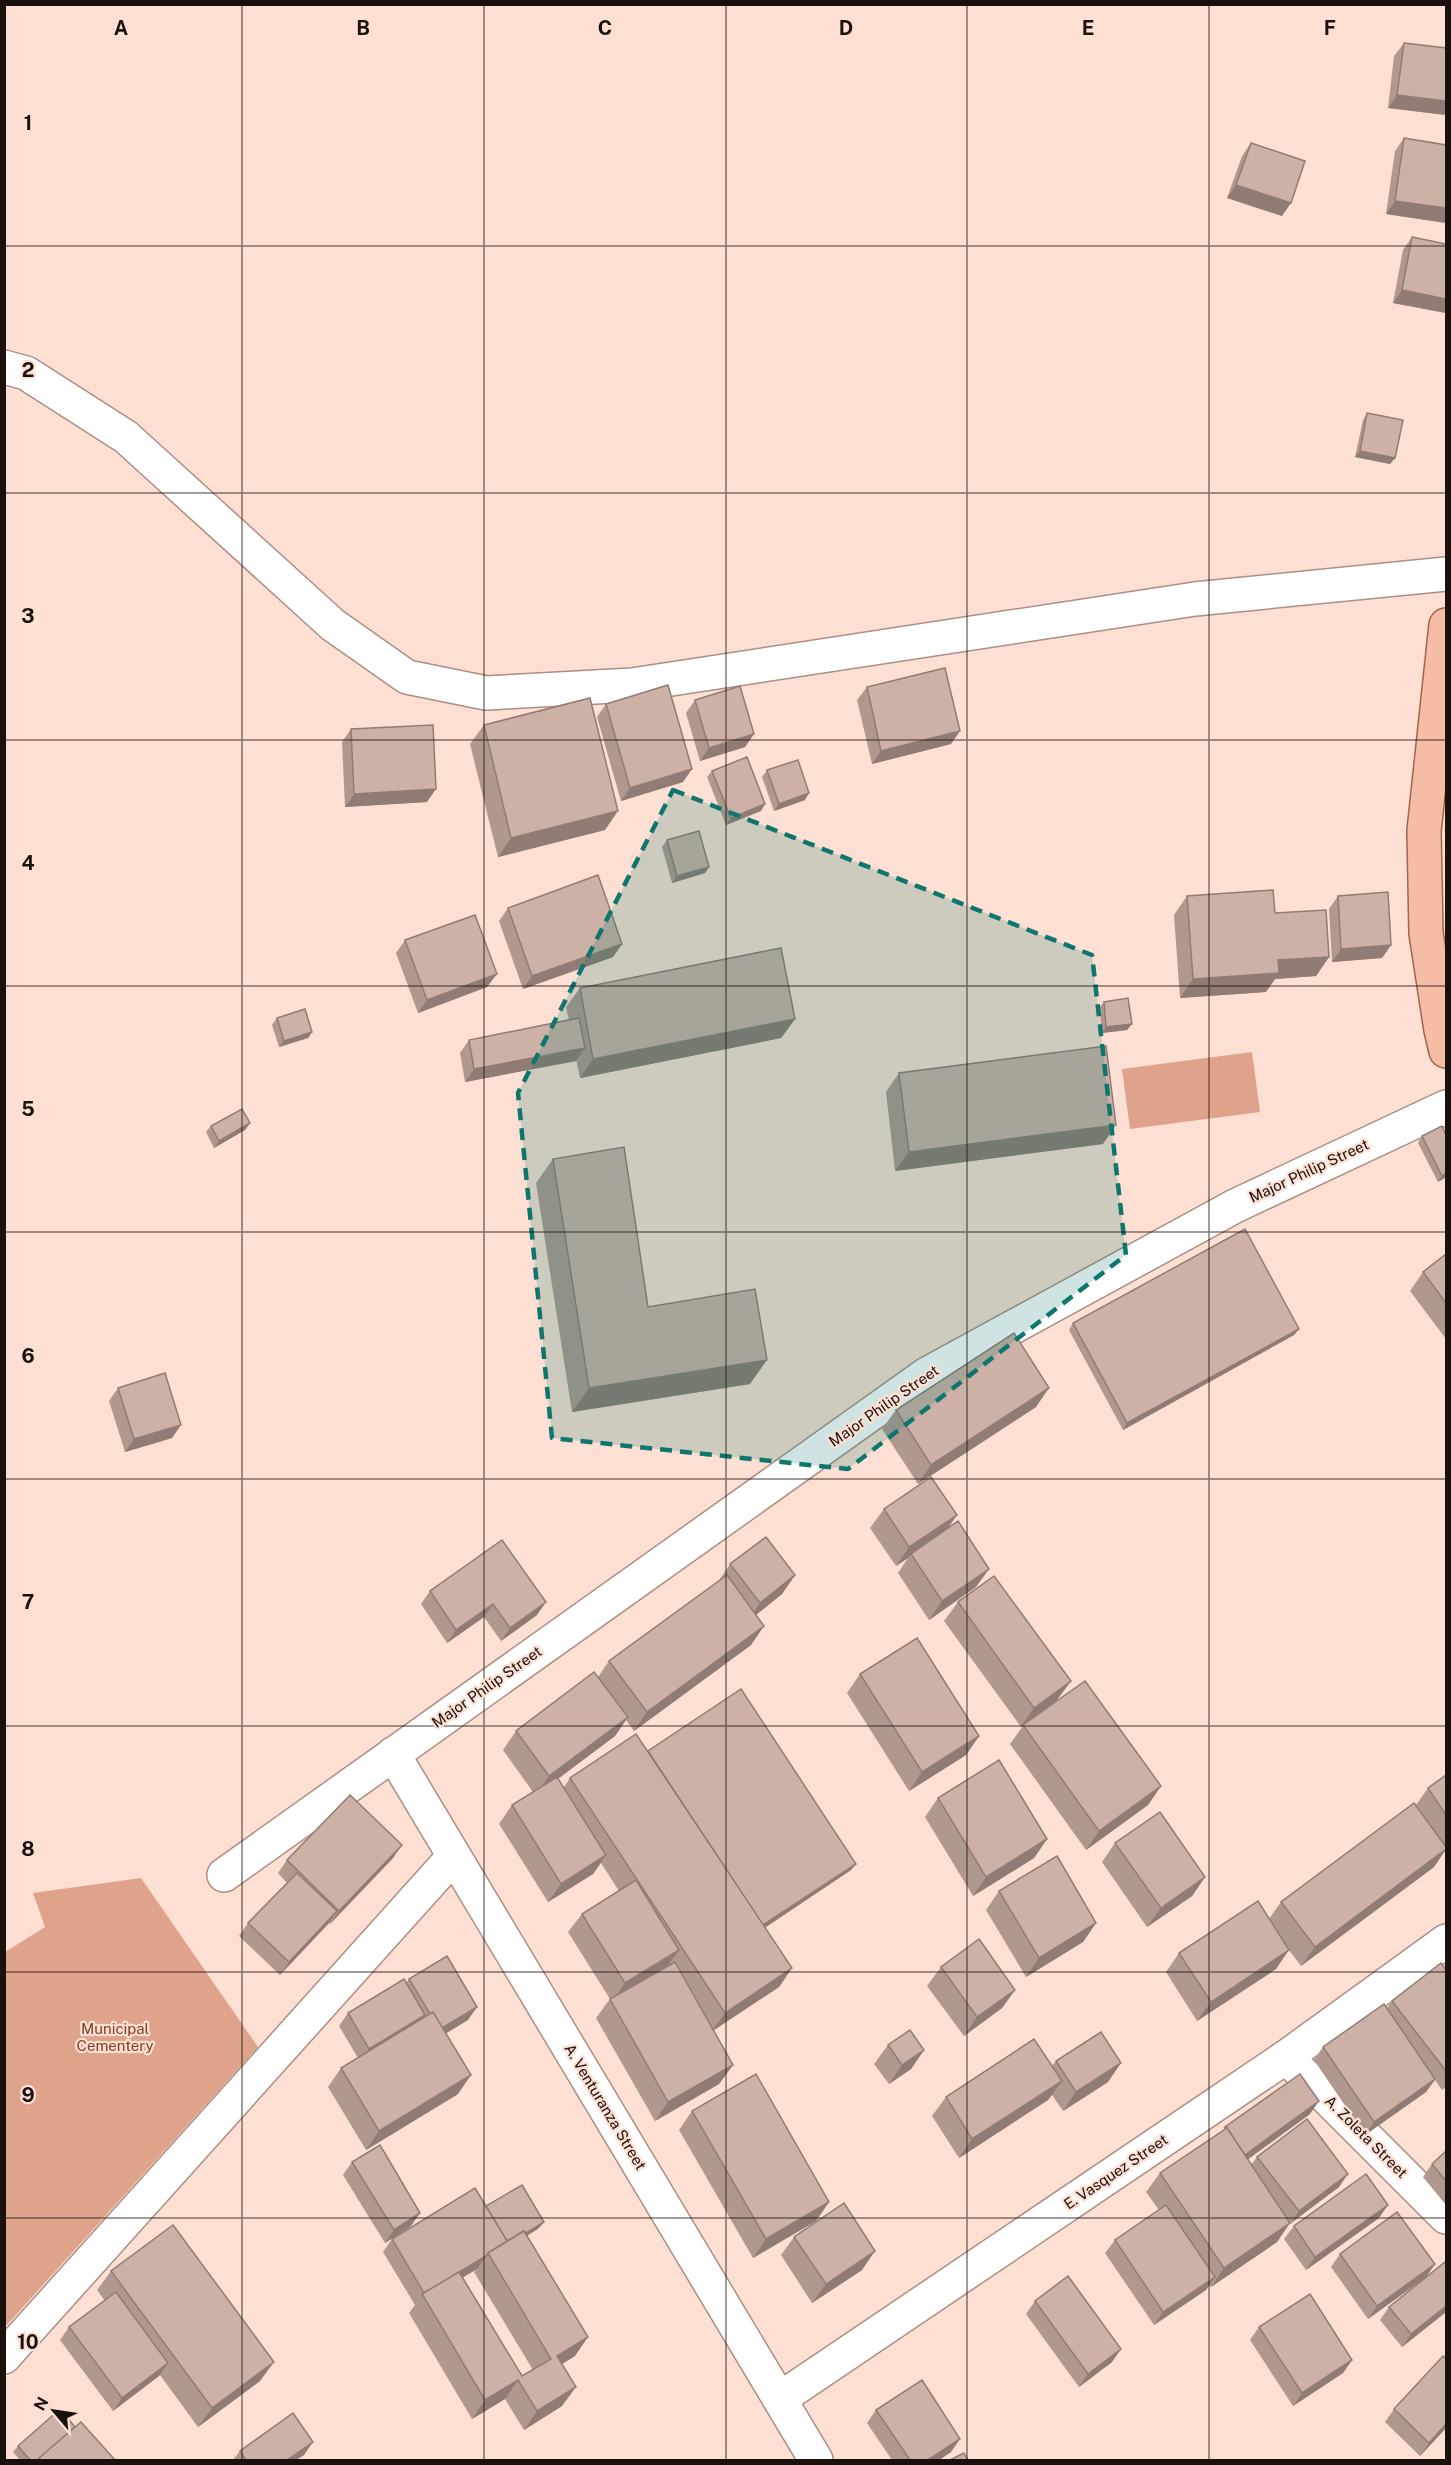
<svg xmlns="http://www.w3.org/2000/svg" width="1451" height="2465" font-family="'Public Sans',sans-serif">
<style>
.green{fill:#dfa38c}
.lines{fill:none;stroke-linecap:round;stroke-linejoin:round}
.minor-casing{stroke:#ab8f84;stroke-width:36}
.primary-casing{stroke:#a4644a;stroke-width:36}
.minor{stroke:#fff;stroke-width:33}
.primary{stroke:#f5bda6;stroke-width:33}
.wall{fill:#b1988f;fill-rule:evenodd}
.shaded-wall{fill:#907c74}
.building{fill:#ceb1a6;stroke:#907c74;stroke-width:1.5}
.marked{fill:#0f766e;fill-opacity:0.2;stroke:#0f766e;stroke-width:4.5;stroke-dasharray:12 8;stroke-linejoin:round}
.grid{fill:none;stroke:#1a100c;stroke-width:1.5;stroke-opacity:0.55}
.labels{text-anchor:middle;stroke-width:4.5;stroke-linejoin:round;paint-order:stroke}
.street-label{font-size:15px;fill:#1a100c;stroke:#fddfd3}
.park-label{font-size:15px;fill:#863d1d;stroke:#fddfd3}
.grid-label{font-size:20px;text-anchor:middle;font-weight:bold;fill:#1a100c;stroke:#fddfd3;stroke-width:4.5;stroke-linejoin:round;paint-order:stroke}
</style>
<rect width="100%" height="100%" fill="#fddfd3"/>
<g class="green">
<path d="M1252,1052L1260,1112L1130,1129L1122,1069Z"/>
<path d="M141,1878L258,2047L5,2327V1952L45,1927L33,1893Z"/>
</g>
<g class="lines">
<g class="minor-casing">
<g id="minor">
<path d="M4,367L26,373L126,437L333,625L407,677L486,693L632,685L1195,599L1446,574"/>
<path d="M393,1754L816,2460"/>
<path d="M224,1875L927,1374L1235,1206L1446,1107"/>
<path d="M1286,2057L1446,2217"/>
<path d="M4,2357L454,1856"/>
<path d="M781,2398L1286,2057L1446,1941"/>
</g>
</g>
<g class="primary-casing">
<path id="primary" d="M1446,625L1424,831L1426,933L1441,1030L1446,1051"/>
</g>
<use href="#minor" class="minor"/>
<use href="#primary" class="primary"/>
</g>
<g class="wall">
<path d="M1404,43L1446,48V115L1388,108L1394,56Z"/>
<path d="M1404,138L1446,145V223L1386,214L1395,151Z"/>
<path d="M1251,143L1282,216L1227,198L1242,156Z"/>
<path d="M1412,237L1446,313L1393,303L1403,250Z"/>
<path d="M1367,413L1395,458L1390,464L1355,457L1363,420Z"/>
<path d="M867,687L951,744L872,764L857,700Z"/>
<path d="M695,700L754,734L745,747L700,761L686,713Z"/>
<path d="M606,704L683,782L621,801L597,717Z"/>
<path d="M484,725L605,830L498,857L470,744Z"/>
<path d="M351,729L427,802L345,807L342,742Z"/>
<path d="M767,770L805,800L774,811L762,777Z"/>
<path d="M712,771L761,811L726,825L707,777Z"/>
<path d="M667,840L709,867L705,873L672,883L662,847Z"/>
<path d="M1187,896L1329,957L1316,976L1275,979L1266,992L1180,998L1174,915Z"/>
<path d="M1338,896L1391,945L1382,958L1332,962L1329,909Z"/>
<path d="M508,908L622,944L613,957L523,989L499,921Z"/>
<path d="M405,940L487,987L418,1013L396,953Z"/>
<path d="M580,988L795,1019L781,1038L580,1078L576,1059V1061L465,1082L460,1053L469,1040L569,1020L566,1007Z"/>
<path d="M1104,1002L1127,1030L1102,1033L1099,1008Z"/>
<path d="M277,1018L312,1032L308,1038L279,1047L272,1025Z"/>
<path d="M899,1073L1103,1144L895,1171L886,1092Z"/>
<path d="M250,1123L245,1130L214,1148L206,1132L211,1126Z"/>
<path d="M1422,1136L1446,1177L1438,1182L1418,1143Z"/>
<path d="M553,1159L648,1307L750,1384L572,1412L536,1183Z"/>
<path d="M1446,1254V1339L1410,1291L1423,1272Z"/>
<path d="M1073,1323L1299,1329L1294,1335L1123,1430L1069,1330Z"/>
<path d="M118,1388L172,1438L125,1452L109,1401Z"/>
<path d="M1036,1407L918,1484L882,1429L896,1410Z"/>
<path d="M884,1509L947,1529L976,1587L929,1620L898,1573L908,1558L896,1566L870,1528Z"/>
<path d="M502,1540L537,1615L501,1641L484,1617L447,1643L421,1604L430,1591Z"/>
<path d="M730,1564L795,1575L782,1594L756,1615L751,1645L634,1731L626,1720L615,1736L558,1779L564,1787L570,1778L648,1751L851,1870L765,1927L792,1968L779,1987L713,2031L733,2065L719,2084L655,2121L596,2018L610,1999L568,1932L582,1914L619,1891L601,1863L593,1874L548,1902L499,1824L512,1805L533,1792L503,1750L516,1731L598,1677L609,1661L718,1582Z"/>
<path d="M958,1602L1057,1700L1032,1719L1161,1786L1148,1805L1086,1850L1010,1744L1023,1726L1021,1727L944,1621Z"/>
<path d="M860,1674L979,1736L966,1755L909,1791L847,1693Z"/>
<path d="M1446,1775V1853L1445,1851L1434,1867L1301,1966L1286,1946L1276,1969L1197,2021L1166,1972L1179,1953L1269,1919L1281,1902L1416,1805L1428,1788Z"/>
<path d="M938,1798L1047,1839L1034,1858L973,1896L925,1817Z"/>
<path d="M1115,1843L1205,1877L1192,1896L1147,1927L1102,1862Z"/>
<path d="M393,1858L330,1924L329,1923L280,1975L239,1936L248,1923L287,1883L278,1873L287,1860Z"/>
<path d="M999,1891L1096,1923L1083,1942L1026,1977L986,1910Z"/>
<path d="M941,1967L1015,1990L1002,2008L964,2036L927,1986Z"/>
<path d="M1446,1970V2087L1442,2090L1435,2080L1426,2092L1365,2135L1314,2060L1323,2047L1387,2008L1392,2001Z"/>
<path d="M409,1979L468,2020L446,2033L458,2094L366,2150L328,2087L341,2068L358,2058L339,2026L348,2013L406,1983Z"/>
<path d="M888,2045L924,2050L911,2069L889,2084L874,2064Z"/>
<path d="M1056,2061L1108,2082L1063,2111L1052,2095L1048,2100L959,2158L932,2116L946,2097L1052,2066Z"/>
<path d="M692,2111L829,2202L816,2221L753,2258L679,2130Z"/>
<path d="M1310,2114L1248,2159L1251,2165L1257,2157L1339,2187L1289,2224L1277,2242L1211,2287L1209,2285L1206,2290L1154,2325L1105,2253L1115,2240L1159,2210L1146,2192L1160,2173L1223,2130L1225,2127Z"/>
<path d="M1446,2151V2205L1423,2177L1432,2164Z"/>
<path d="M352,2162L411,2226L385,2243L343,2175Z"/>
<path d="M486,2206L539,2228L527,2236L575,2356L562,2364V2406L524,2430L505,2399L472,2419L409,2313L415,2305L383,2252L392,2239ZM477,2269L474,2272L533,2370L522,2376L463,2277Z"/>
<path d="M1379,2218L1306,2270L1284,2239L1294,2226Z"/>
<path d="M794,2237L862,2270L812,2303L781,2255Z"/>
<path d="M1340,2254L1435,2264L1426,2277L1368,2319L1331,2267Z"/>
<path d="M1446,2265V2312L1402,2347L1380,2320L1389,2307Z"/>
<path d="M111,2271L260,2381L198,2427L160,2375L113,2411L60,2340L69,2327L105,2301L97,2290Z"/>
<path d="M1035,2301L1112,2362L1079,2387L1026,2314Z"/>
<path d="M1259,2327L1352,2360L1343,2373L1293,2406L1250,2340Z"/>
<path d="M1394,2409L1446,2428L1420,2456L1385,2422Z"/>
<path d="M876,2410L951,2452L939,2460H892L867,2423Z"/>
<path d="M75,2427L115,2460H20L13,2452L18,2446Z"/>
<path d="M240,2451L304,2455L296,2460H233Z"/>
</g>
<g class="shaded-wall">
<path d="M1397,95L1446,101V115L1388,108Z"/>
<path d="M1236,185L1291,203L1282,216L1227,198Z"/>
<path d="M1395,201L1446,208V223L1386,214Z"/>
<path d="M1402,290L1446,299V313L1393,303Z"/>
<path d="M1360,451L1395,458L1390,464L1355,457Z"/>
<path d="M960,731L951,744L872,764L881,751Z"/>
<path d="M754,734L745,747L700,761L709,748Z"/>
<path d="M692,769L683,782L621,801L630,788Z"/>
<path d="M436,789L427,802L345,807L354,794Z"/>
<path d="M809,793L805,800L774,811L779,804Z"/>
<path d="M765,804L761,811L726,825L731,818Z"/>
<path d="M618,811L605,830L498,857L511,838Z"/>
<path d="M709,867L705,873L672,883L677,876Z"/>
<path d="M622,944L613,957L523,989L532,976Z"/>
<path d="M1391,945L1382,958L1332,962L1341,949Z"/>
<path d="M1329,957L1316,976L1275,979L1266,992L1180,998L1193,979L1278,960Z"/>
<path d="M497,974L487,987L418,1013L427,1000Z"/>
<path d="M795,1019L781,1038L580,1078L593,1059Z"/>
<path d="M1132,1024L1127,1030L1102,1033L1106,1027Z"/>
<path d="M312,1032L308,1038L279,1047L284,1041Z"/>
<path d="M585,1048L576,1061L465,1082L474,1069Z"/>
<path d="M250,1123L245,1130L214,1148L219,1141Z"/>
<path d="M1116,1125L1103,1144L895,1171L909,1152Z"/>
<path d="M1446,1173V1177L1438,1182L1442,1176Z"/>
<path d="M1299,1329L1294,1335L1123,1430L1127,1423Z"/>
<path d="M767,1360L750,1384L572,1412L589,1388Z"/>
<path d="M1049,1388L1036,1407L918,1484L931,1465Z"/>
<path d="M181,1425L172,1438L125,1452L134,1439Z"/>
<path d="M957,1515L944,1534L911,1554L908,1558L896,1566L909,1547Z"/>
<path d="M989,1569L976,1587L929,1620L942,1601Z"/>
<path d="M795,1575L782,1594L747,1622L760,1603Z"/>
<path d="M546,1602L537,1615L501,1641L510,1628Z"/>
<path d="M493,1604L484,1617L447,1643L456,1630Z"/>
<path d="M764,1626L751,1645L634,1731L647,1712Z"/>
<path d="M1071,1681L1057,1700L1021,1727L1034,1708Z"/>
<path d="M628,1717L615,1736L536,1795L549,1776Z"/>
<path d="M979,1736L966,1755L909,1791L922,1772Z"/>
<path d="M1161,1786L1148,1805L1086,1850L1099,1831Z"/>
<path d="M1047,1839L1034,1858L973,1896L986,1877Z"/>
<path d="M402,1845L393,1858L330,1924L339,1911Z"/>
<path d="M1446,1849L1434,1867L1301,1966L1315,1947Z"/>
<path d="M606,1855L593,1874L548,1902L561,1884Z"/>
<path d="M856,1864L851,1870L754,1935L759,1928Z"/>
<path d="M1205,1877L1192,1896L1147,1927L1161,1908Z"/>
<path d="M337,1911L328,1924L280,1975L289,1962Z"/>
<path d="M1096,1923L1083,1942L1026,1977L1039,1958Z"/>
<path d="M679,1950L666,1968L612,2002L625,1983Z"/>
<path d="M1289,1950L1276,1969L1197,2021L1211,2002Z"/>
<path d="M792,1968L779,1987L712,2031L725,2013Z"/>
<path d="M1015,1990L1002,2008L964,2036L977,2017Z"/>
<path d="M477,2007L468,2020L430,2043L439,2030Z"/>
<path d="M425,2015L416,2028L360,2062L369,2049Z"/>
<path d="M924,2050L911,2069L889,2084L902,2065Z"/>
<path d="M1121,2063L1108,2082L1063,2111L1076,2092Z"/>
<path d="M733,2065L719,2084L655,2121L668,2102Z"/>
<path d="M471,2075L458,2094L366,2150L379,2131Z"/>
<path d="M1435,2079L1426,2092L1365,2135L1374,2122Z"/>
<path d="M1062,2081L1048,2100L959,2158L972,2139Z"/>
<path d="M1319,2101L1310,2114L1236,2168L1245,2155Z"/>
<path d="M1348,2174L1339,2187L1290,2224L1299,2211Z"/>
<path d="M829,2202L816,2221L753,2258L766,2239Z"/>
<path d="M1388,2205L1379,2218L1306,2270L1315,2257Z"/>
<path d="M420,2213L411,2226L385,2243L394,2230Z"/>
<path d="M544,2222L539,2228L502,2251L506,2245Z"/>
<path d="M1290,2223L1277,2242L1211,2287L1224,2268Z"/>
<path d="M875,2251L862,2270L812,2303L826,2284Z"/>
<path d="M486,2256L477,2269L425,2300L424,2293Z"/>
<path d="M1435,2264L1426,2277L1368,2319L1377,2306Z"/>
<path d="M1215,2277L1206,2290L1154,2325L1163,2312Z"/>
<path d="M1446,2306V2312L1402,2347L1411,2334Z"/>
<path d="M588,2337L575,2356L544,2375L557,2356Z"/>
<path d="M1121,2349L1112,2362L1079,2387L1088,2374Z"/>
<path d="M1352,2360L1343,2373L1293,2406L1302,2393Z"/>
<path d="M274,2362L260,2381L198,2427L212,2408Z"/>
<path d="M168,2363L159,2376L113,2411L122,2398Z"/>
<path d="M518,2380L505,2399L472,2419L485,2400Z"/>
<path d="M576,2387L562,2406L524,2430L537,2411Z"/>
<path d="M1446,2424V2428L1420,2456L1429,2443Z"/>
<path d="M960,2439L951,2452L939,2460H928Z"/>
<path d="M313,2442L304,2455L296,2460H287Z"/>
</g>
<g class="building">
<path d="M1404,43L1446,48V101L1397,95Z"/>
<path d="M1404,138L1446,145V208L1395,201Z"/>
<path d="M1251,143L1305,161L1291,203L1236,185Z"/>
<path d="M1412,237L1446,244V299L1402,290Z"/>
<path d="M1367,413L1403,420L1395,458L1360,451Z"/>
<path d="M945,668L960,731L881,751L867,687Z"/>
<path d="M668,685L692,769L630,788L606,704Z"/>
<path d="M740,686L754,734L709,748L695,700Z"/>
<path d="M590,698L618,811L511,838L484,725Z"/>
<path d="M433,725L436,789L354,794L351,729Z"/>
<path d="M747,757L765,804L731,818L712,771Z"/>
<path d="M798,760L809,793L779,804L767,770Z"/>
<path d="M699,831L709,867L677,876L667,840Z"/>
<path d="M598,875L622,944L532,976L508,908Z"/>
<path d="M1273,890L1275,913L1326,910L1329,957L1278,960L1279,973L1193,979L1187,896Z"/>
<path d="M1388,892L1391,945L1341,949L1338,896Z"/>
<path d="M475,915L497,974L427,1000L405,940Z"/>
<path d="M781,948L795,1019L593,1059L580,988Z"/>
<path d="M1128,998L1132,1024L1106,1027L1104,1002Z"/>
<path d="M305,1009L312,1032L284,1041L277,1018Z"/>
<path d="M579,1018L585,1048L474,1069L469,1040Z"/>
<path d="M1106,1046L1116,1125L909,1152L899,1073Z"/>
<path d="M242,1109L250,1123L219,1141L211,1126Z"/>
<path d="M1442,1126L1446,1135V1173L1442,1176L1422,1136Z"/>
<path d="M624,1147L648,1307L755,1289L767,1360L589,1388L553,1159Z"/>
<path d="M1245,1229L1299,1329L1127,1423L1073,1323Z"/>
<path d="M1446,1254V1303L1423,1272Z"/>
<path d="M1014,1333L1049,1388L931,1465L896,1410Z"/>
<path d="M165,1373L181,1425L134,1439L118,1388Z"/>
<path d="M931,1477L957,1515L909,1547L884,1509Z"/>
<path d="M958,1521L989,1569L942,1601L911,1554Z"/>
<path d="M766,1537L795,1575L760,1603L730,1564Z"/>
<path d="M502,1540L546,1602L510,1628L493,1604L456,1630L430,1591Z"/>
<path d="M727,1575L764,1626L647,1712L609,1661Z"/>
<path d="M994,1576L1071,1681L1034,1708L958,1602Z"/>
<path d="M917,1638L979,1736L922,1772L860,1674Z"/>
<path d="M594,1672L628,1717L549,1776L516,1731Z"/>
<path d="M1085,1681L1161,1786L1099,1831L1023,1725Z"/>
<path d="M741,1689L856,1864L763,1925L648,1751Z"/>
<path d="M636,1734L792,1968L725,2013L570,1778Z"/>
<path d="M999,1760L1047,1839L986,1877L938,1798Z"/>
<path d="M1446,1775V1815L1428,1788Z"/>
<path d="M557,1777L606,1855L561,1884L512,1805Z"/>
<path d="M350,1795L402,1845L339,1911L287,1860Z"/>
<path d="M1414,1803L1446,1847V1849L1315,1947L1281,1902Z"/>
<path d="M1160,1812L1205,1877L1161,1908L1115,1843Z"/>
<path d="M1057,1856L1096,1923L1039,1958L999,1891Z"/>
<path d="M297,1873L337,1911L289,1962L248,1923Z"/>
<path d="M636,1880L679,1950L625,1983L582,1914Z"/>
<path d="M1258,1901L1289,1950L1211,2002L1179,1953Z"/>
<path d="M979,1939L1015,1990L977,2017L941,1967Z"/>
<path d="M447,1956L477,2007L442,2028L433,2012L430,2014L409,1979Z"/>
<path d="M675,1962L733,2065L668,2102L610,1999Z"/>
<path d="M1441,1963L1446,1970V2071L1392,2001Z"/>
<path d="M404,1979L425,2015L369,2049L348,2013Z"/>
<path d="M1384,2004L1435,2079L1374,2122L1323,2047Z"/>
<path d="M433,2012L471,2075L379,2131L341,2068Z"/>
<path d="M910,2030L924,2050L902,2065L888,2045Z"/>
<path d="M1101,2032L1121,2063L1076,2092L1056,2061Z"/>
<path d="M1034,2039L1062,2081L972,2139L946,2097Z"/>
<path d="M756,2074L829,2202L766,2239L692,2111Z"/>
<path d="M1300,2074L1319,2101L1245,2155L1227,2128L1225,2127Z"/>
<path d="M1307,2119L1348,2174L1299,2211L1257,2157Z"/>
<path d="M1227,2128L1290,2223L1224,2268L1160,2173Z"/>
<path d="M380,2145L420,2213L394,2230L352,2162Z"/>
<path d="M1446,2151V2181L1432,2164Z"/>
<path d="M1366,2174L1388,2205L1315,2257L1294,2226Z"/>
<path d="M522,2185L544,2222L526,2233L524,2231L507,2241L486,2206Z"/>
<path d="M475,2188L507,2241L488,2253L486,2256L424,2293L392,2239Z"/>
<path d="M844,2203L875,2251L826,2284L794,2237Z"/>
<path d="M1166,2205L1215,2277L1163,2312L1115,2240Z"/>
<path d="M1397,2212L1435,2264L1377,2306L1340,2254Z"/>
<path d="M173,2225L274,2362L212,2408L111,2271Z"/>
<path d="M524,2231L588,2337L557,2356L576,2387L537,2411L518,2380L485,2400L422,2294L459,2272L522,2376L551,2359L488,2253Z"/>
<path d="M1445,2262L1446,2265V2306L1411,2334L1389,2307Z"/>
<path d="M1068,2276L1121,2349L1088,2374L1035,2301Z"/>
<path d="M116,2292L168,2363L122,2398L69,2327Z"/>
<path d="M1310,2294L1352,2360L1302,2393L1259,2327Z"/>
<path d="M1443,2356L1446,2359V2424L1429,2443L1394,2409Z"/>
<path d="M922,2380L960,2439L928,2460H910L876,2410Z"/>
<path d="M60,2409L75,2427L38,2460H30L18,2446Z"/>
<path d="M293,2413L313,2442L287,2460H246L240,2451Z"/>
<path d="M81,2422L115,2460H41L39,2458Z"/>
<path d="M964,2453L968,2460H950Z"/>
</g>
<path class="marked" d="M673,790L1092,955L1126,1255L848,1469L552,1438L518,1093Z"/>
<path class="grid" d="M242,4V2460M484,4V2460M726,4V2460M967,4V2460M1209,4V2460M4,246H1446M4,493H1446M4,740H1446M4,986H1446M4,1232H1446M4,1479H1446M4,1726H1446M4,1972H1446M4,2218H1446"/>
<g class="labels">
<g class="street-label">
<text transform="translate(1309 1171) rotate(-25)" y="5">Major Philip Street</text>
<text transform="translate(884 1406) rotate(-35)" y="5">Major Philip Street</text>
<text transform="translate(487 1687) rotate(-35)" y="5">Major Philip Street</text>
<text transform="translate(605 2107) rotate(59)" y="5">A. Venturanza Street</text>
<text transform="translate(1366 2137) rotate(45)" y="5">A. Zoleta Street</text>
<text transform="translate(1116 2172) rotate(-34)" y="5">E. Vasquez Street</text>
</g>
<g class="park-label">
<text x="115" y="2034">Municipal<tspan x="115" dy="17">Cementery</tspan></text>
</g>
</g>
<g class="grid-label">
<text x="121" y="35">A</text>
<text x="363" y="35">B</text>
<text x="605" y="35">C</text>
<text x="846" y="35">D</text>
<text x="1088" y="35">E</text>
<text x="1330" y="35">F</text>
<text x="28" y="130">1</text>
<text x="28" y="377">2</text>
<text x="28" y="623">3</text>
<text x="28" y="870">4</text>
<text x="28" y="1116">5</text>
<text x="28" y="1363">6</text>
<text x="28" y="1609">7</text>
<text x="28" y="1856">8</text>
<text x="28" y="2102">9</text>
<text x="28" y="2349">10</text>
</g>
<rect width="1451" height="2465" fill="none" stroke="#1a100c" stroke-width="12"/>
<g transform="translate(54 2411) rotate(299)" stroke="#fddfd3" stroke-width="4.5" paint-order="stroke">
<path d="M0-4.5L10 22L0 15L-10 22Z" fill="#1a100c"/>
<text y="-9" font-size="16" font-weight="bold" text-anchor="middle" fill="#1a100c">N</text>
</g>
</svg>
